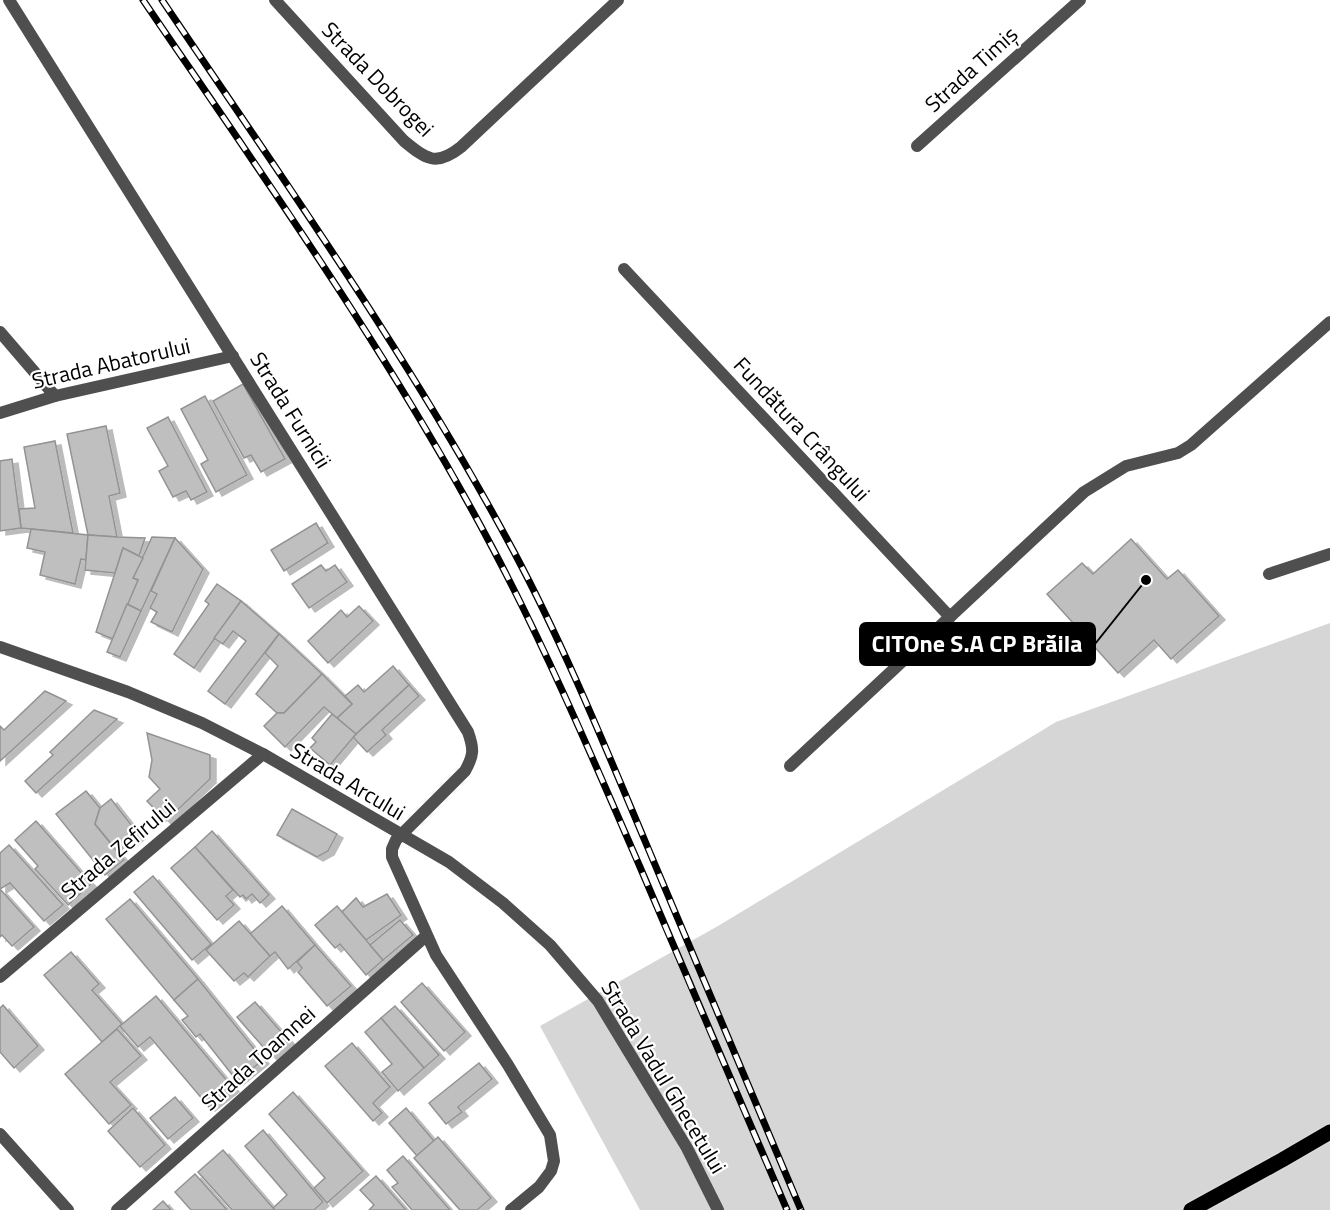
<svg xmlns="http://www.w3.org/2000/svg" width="1330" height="1210" font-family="'Titillium Web',sans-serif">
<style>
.green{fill:#d6d6d6}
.building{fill:#bfbfbf;stroke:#939393;stroke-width:1.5;filter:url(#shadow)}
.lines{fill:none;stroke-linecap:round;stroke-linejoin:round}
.primary-casing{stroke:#dbdbdb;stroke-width:18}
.lane{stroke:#4f4f4f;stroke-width:12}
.street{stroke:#4f4f4f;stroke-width:12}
.primary{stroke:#000;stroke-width:15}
.rail-casing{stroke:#000;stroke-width:7}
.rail{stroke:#fff;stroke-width:4.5;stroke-dasharray:14;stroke-linecap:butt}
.labels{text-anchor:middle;stroke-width:4.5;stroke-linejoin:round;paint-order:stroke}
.street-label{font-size:22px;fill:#000;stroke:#fff}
.leader{fill:none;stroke:#000;stroke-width:2}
.callout-dot{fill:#000;stroke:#fff;stroke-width:2}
.callout{fill:#000;stroke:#000;stroke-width:2}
.callout-label{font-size:24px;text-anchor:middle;font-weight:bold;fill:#fff}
</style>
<defs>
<filter id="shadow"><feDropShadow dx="6" dy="4" stdDeviation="0" flood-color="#0004"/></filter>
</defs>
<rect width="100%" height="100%" fill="#fff"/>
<path class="green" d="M1330,623V1210H640L540,1026L718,926L1056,722Z"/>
<g class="building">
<path d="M243,384L285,459L261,472L251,455L244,458L213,401Z"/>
<path d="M205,396L247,475L216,492L201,464L208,460L181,409Z"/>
<path d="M168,417L207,492L191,500L186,491L173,497L159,471L168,466L147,428Z"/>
<path d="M106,426L120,493L109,496L117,537L88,535L67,434Z"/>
<path d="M55,441L73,533L21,528L19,509L35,508L24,447Z"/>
<path d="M12,459L21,528L0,531V461Z"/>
<path d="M316,523L328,543L284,571L271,550Z"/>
<path d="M31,529L88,535L86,560L81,559L75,584L40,575L45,552L27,548Z"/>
<path d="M88,535L117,537L145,538L139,556L123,548L115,573L85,570Z"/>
<path d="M152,537L175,538L141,611L127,604L138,580L133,578Z"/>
<path d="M175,538L203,569L172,632L151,622L157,612L150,608L157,594L151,591Z"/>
<path d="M1131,539L1167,579L1178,570L1219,616L1171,659L1154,640L1118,673L1047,594L1082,563L1093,574Z"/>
<path d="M123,548L143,558L133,578L138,580L113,639L96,632Z"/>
<path d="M321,565L326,571L335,565L347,582L309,608L292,584Z"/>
<path d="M217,584L241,601L194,668L174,654L209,604L205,601Z"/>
<path d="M241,601L279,634L225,704L208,691L246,641L233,631L223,644L214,638Z"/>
<path d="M127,604L141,611L120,657L107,652Z"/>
<path d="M359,606L373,621L328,663L308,641L341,610L347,617Z"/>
<path d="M279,634L322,674L284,713H277L256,694L278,666L265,653Z"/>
<path d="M393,666L409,685L356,734L337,718L352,704L345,696L358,685L364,692Z"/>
<path d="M322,674L352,704L337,718L324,707L285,747L264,726L277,713H284Z"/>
<path d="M409,685L419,696L382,730L386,735L367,752L353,737Z"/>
<path d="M45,691L66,701L0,761V726L4,730Z"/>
<path d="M94,710L117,719L36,793L25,781L53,755L50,752Z"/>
<path d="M332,714L356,734L330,765L310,748L316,742L312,738Z"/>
<path d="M147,733L210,755V779L166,821L147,801L160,789L149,777L152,760Z"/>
<path d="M86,791L100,808L95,824L124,860L105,875L56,814Z"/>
<path d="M111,799L139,835L127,845L123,840L114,847L95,824L100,808Z"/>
<path d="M292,809L337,834L328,851L317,857L277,835Z"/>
<path d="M36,821L91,884L68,905L35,869L38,866L15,840Z"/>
<path d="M212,831L269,895L260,903L252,894L246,899L243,895L240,897L195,847Z"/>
<path d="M9,845L63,905L44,921L10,883L0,889V853Z"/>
<path d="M195,847L233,890L226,896L234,905L217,920L171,868Z"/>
<path d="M153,876L211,944L192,960L134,892Z"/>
<path d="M0,889L34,927L12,946L2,935L0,937Z"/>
<path d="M387,894L401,915L366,940L342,912L356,898L363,907Z"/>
<path d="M130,899L198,979L174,1000L106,919Z"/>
<path d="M282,906L315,945L288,969L275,952L270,956L250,934Z"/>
<path d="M337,906L383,960L366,975L340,944L335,948L315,925Z"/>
<path d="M400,920L413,935L383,960L370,945Z"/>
<path d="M239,921L270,956L248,977L244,973L234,981L206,950Z"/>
<path d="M315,945L351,986L327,1006L298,972L302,968L297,962Z"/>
<path d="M71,952L99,984L92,990L122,1024L102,1042L44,975Z"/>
<path d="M198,979L263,1060L237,1081L200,1034L196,1037L182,1020L188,1016L174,1000Z"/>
<path d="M422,983L465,1032L444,1051L401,1002Z"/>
<path d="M156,996L233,1088L209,1107L150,1037L138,1047L120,1026Z"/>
<path d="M255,1002L289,1041L271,1056L237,1017Z"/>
<path d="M3,1005L38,1046L14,1068L0,1052V1008Z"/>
<path d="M395,1006L439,1055L424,1068L381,1018Z"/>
<path d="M381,1018L424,1068L398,1091L382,1072L392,1064L365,1032Z"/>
<path d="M117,1029L141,1056L110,1082L131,1105L109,1124L65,1074Z"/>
<path d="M352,1043L390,1087L373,1103L382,1113L373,1121L325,1066Z"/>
<path d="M479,1063L492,1079L458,1107L462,1112L446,1124L429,1103Z"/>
<path d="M293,1092L363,1171L327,1203L314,1188L325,1178L269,1114Z"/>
<path d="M175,1097L193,1118L168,1139L150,1118Z"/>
<path d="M133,1108L165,1145L140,1167L108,1131Z"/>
<path d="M406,1108L434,1141L417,1156L389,1123Z"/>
<path d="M263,1130L323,1202L314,1210H275L273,1208L287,1195L245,1146Z"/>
<path d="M438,1137L491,1198L477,1210H460L414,1158Z"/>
<path d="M223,1150L273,1208L275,1210H232L198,1172Z"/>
<path d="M403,1156L450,1210H412L392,1187L398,1183L387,1170Z"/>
<path d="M195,1174L227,1210H191L175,1192Z"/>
<path d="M376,1176L406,1210H369L374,1205L360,1190Z"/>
<path d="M163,1201L171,1210H153Z"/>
</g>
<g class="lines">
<g class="primary-casing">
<path id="primary" d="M1191,1210L1282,1160L1330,1132"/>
</g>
<path class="lane" d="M624,269L950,617"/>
<g class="street">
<path d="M9,0L468,732C474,749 474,755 465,771L396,840L392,849V857L436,955L508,1065L550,1135L554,1161L551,1171L539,1187L511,1210"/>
<path d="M275,0L404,141C426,159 436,167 461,147L618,0"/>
<path d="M917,146L1080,0"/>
<path d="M0,332L55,396"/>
<path d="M0,413L55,396L233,356"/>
<path d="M1269,574L1330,554"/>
<path d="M0,647L128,692L202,723L263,754L449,862L503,903L550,945L598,1001L687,1148L718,1210"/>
<path d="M790,766L1084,492L1126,466L1178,453L1191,445L1330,322"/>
<path d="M0,977L263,754"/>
<path d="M0,1134L68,1210"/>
<path d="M117,1210L426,936"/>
</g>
<use href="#primary" class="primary"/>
<g class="rail-casing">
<g id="rail">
<path d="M143,0C265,179 391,356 492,547C547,651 593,759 640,867C689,982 738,1096 787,1210"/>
<path d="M162,0C284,181 411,359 514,552C564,646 604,744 645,841C697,964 749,1087 801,1210"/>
</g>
</g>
<use href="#rail" class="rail"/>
</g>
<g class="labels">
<g class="street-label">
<text transform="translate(971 69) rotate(-42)" y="8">Strada Timiș</text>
<text transform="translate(378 79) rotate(46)" y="8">Strada Dobrogei</text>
<text transform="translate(111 363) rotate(-13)" y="8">Strada Abatorului</text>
<text transform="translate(291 410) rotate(58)" y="8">Strada Furnicii</text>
<text transform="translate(802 429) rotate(47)" y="8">Fundătura Crângului</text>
<text transform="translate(348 781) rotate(31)" y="8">Strada Arcului</text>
<text transform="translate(118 849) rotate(-40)" y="8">Strada Zefirului</text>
<text transform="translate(258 1058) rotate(-42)" y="8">Strada Toamnei</text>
<text transform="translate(664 1077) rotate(59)" y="8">Strada Vadul Ghecetului</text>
</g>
</g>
<path class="leader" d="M1146 580L1095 644"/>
<circle class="callout-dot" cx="1146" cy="580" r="6"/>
<rect class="callout" x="860" y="623" width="235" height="42" rx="6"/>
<g class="callout-label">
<text x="977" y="652">CITOne S.A CP Brăila</text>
</g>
</svg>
